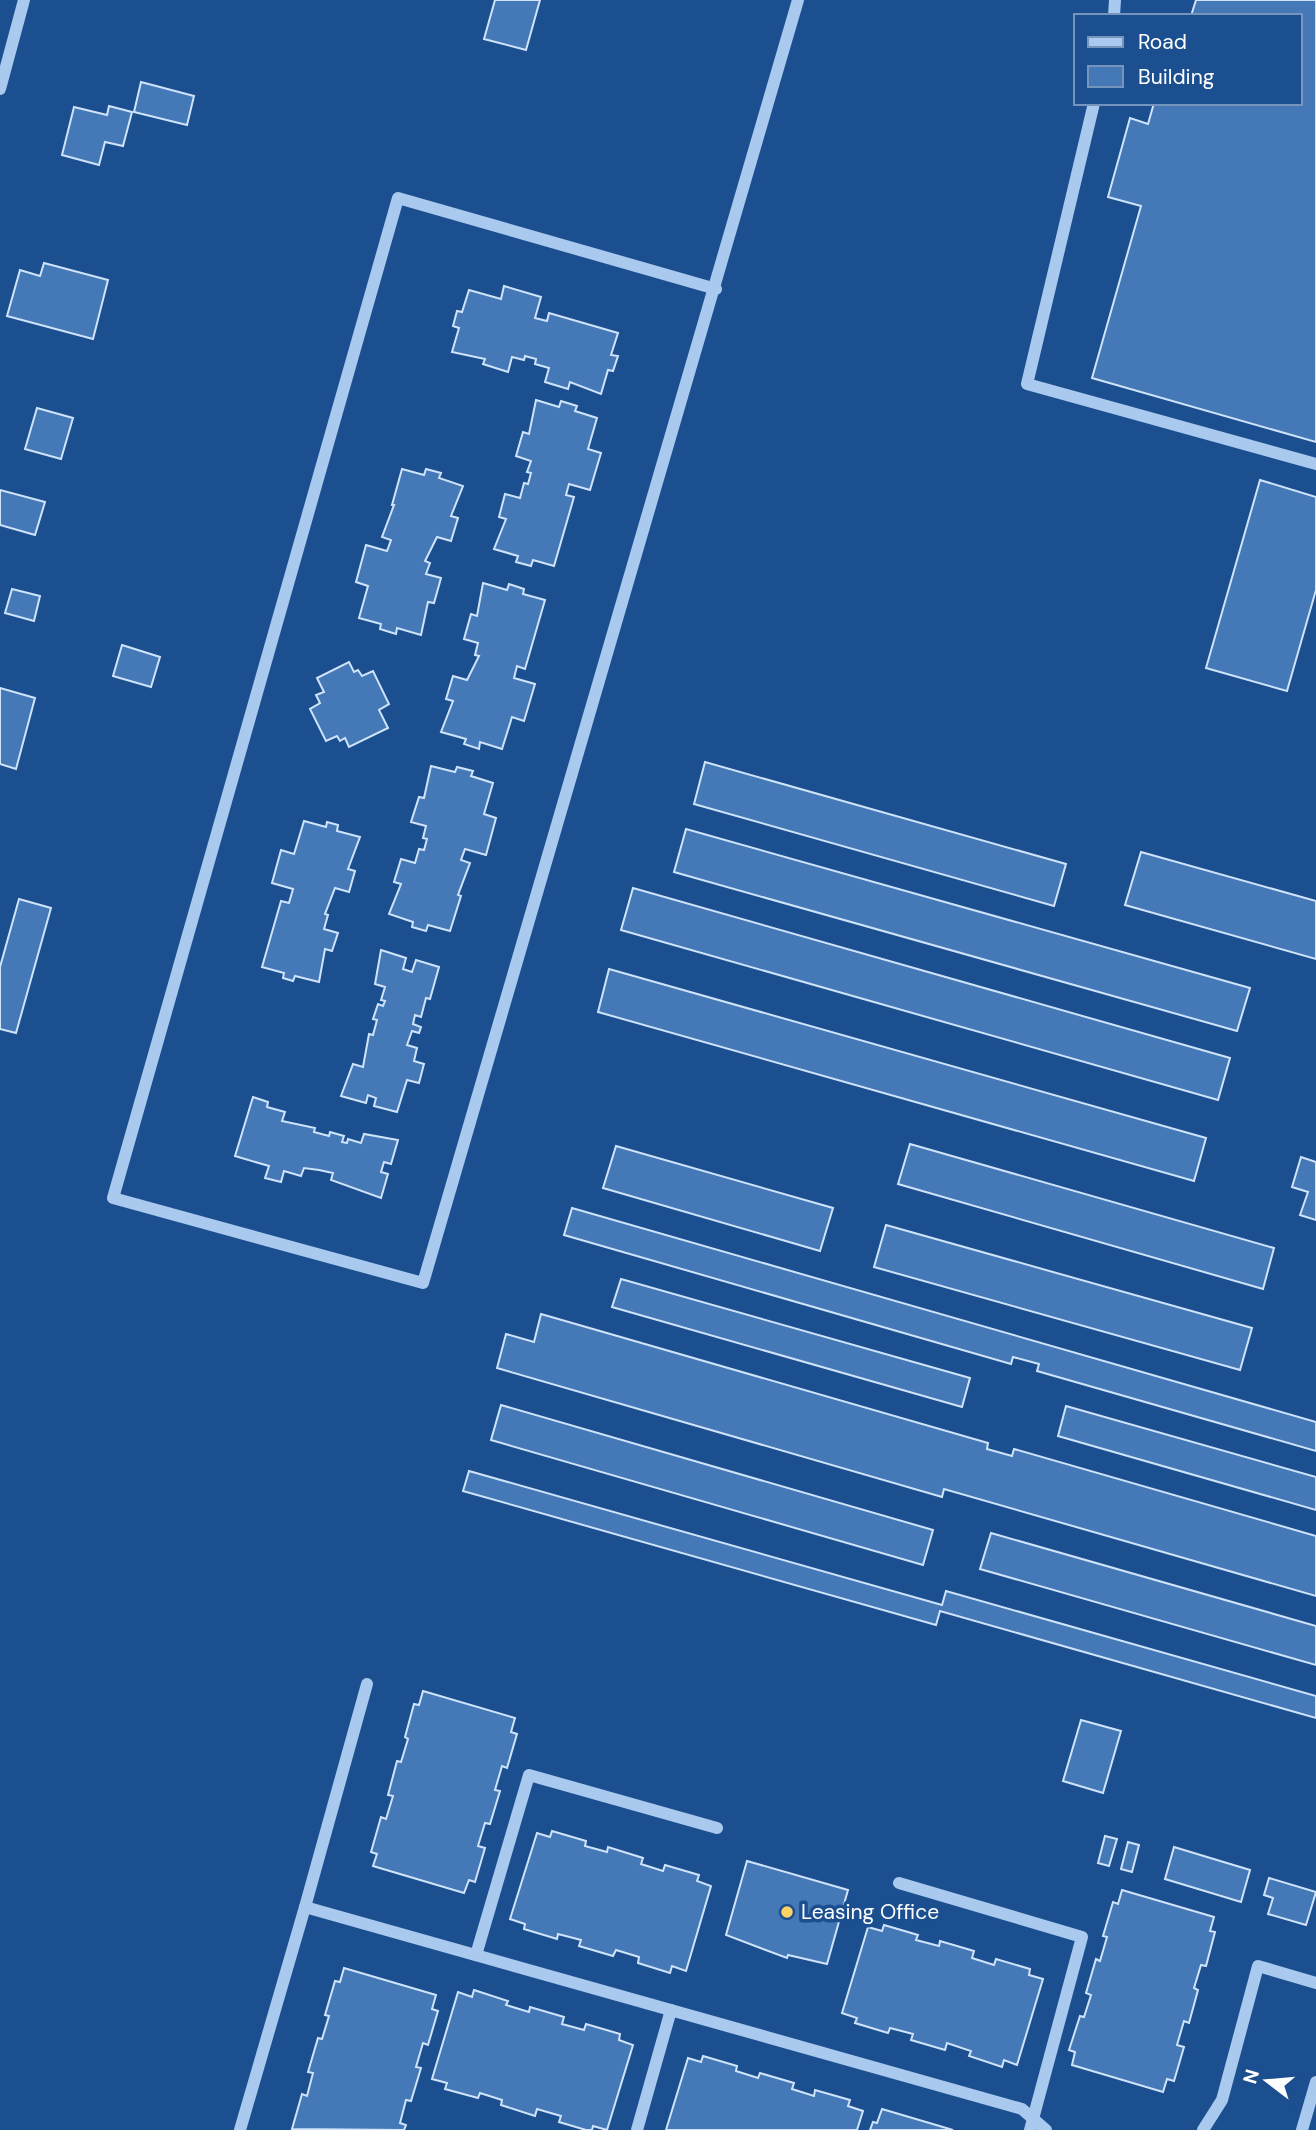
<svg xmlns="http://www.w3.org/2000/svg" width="1316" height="2130" font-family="'DM Sans',sans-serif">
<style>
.building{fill:#4478b7;stroke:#cfe3fa;stroke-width:2}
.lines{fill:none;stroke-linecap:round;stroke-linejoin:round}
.minor{stroke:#a9c9ee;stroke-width:12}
.poi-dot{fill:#ffd166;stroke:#1b4f8f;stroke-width:2.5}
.labels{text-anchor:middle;stroke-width:7;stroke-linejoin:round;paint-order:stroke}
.poi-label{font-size:21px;fill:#fff;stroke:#1b4f8f;text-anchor:start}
</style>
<rect width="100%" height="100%" fill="#1b4f8f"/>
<g class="building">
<path d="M495,0H540L526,50L484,39Z"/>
<path d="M1196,0H1316V442L1092,378L1141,206L1108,197L1130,118L1148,124L1154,103H1300V16H1191Z"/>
<path d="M141,82L194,96L187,125L134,112Z"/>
<path d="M109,106L132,112L123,146L105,142L99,165L62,155L74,107L107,115Z"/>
<path d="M44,263L108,280L93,339L7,316L20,270L40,276Z"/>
<path d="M504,286L541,297L535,318L547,321L549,313L618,333L611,355L618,356L613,371L608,370L601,394L570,382L568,389L545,382L549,368L535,364L536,359L525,356L524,360L512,357L508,372L483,364L485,359L452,352L459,328L453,326L457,311L462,312L469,290L501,299Z"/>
<path d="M536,400L559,407L561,401L577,406L575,411L597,418L588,449L601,453L590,490L569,484L566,495L574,497L554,566L533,560L531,566L516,562L518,556L494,549L506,519L499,517L505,494L520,498L524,483L528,484L531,473L527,472L531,461L516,456L523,432L529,434Z"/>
<path d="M37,408L73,418L61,459L25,449Z"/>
<path d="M402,469L424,475L426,469L441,473L439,478L463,486L451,516L458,518L451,541L437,537L425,561L430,563L426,574L441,578L434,603L428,602L421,635L397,628L396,634L380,629L381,624L359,618L368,586L356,582L366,545L387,551L391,540L382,537L394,505H392Z"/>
<path d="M1260,480L1316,497V590L1287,691L1206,668Z"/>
<path d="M0,490L45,502L35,535L0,525Z"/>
<path d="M483,583L507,590L509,584L524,589L523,594L545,600L525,669L517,666L514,678L535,684L524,721L512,717L502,749L480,742L479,749L464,744L466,739L441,732L453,701L446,699L453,676L467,680L479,656L475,655L478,643L464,639L471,614L477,616Z"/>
<path d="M12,589L40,596L34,621L5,613Z"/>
<path d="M122,645L160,657L151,687L113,676Z"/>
<path d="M349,662L354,672L358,670L362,676L373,671L389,704L379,710L388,728L349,747L345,738L340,741L337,736L326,741L310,709L320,703L316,695L324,692L317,678Z"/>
<path d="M0,688L35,698L16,769L0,764Z"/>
<path d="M705,762L1066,864L1054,906L694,804Z"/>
<path d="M431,766L455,772L457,767L473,771L471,776L493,783L484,814L496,818L486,855L465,849L461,860L470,863L458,895L461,896L450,931L428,925L426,931L412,927L413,922L389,914L401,884L394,882L401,859L415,863L419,849L424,850L427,839L423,838L426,826L411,822L419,797L424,798Z"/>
<path d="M304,821L326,827L327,822L338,825L337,831L360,837L348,869L355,871L349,892L335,888L325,914L328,915L324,929L338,933L332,951L325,949L319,982L295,976L293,981L283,978L284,973L262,967L281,901L289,903L293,889L272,883L281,850L294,854Z"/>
<path d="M686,829L1250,988L1237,1031L674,872Z"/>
<path d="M1141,852L1316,901V959L1125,905Z"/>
<path d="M633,888L1230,1058L1218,1100L621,930Z"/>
<path d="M19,899L51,908L16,1033L0,1029V967Z"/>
<path d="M381,950L406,958L403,969L412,972L416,960L439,967L430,999L426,998L421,1017L415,1015L413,1024L421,1027L419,1033L412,1031L407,1045L417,1048L414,1061L424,1064L419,1083L407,1080L397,1112L374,1106L376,1098L368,1095L366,1103L341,1096L353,1064L363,1067L369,1034L373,1035L377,1020L373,1019L378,1004L383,1006L385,1001L381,1000L385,987L375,984Z"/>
<path d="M609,969L1206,1138L1194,1181L598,1012Z"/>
<path d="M253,1097L268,1102L267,1107L285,1112L282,1121L315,1128L314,1132L329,1136L330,1132L344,1136L342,1142L347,1143L348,1139L361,1143L364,1134L398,1140L391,1164L384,1162L381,1172L388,1174L381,1198L331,1180L333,1173L319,1170L304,1168L301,1176L284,1171L281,1182L265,1178L269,1166L235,1156Z"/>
<path d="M910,1144L1274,1248L1263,1289L898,1184Z"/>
<path d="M616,1146L833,1208L820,1251L603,1188Z"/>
<path d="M1301,1157L1316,1162V1220L1300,1215L1308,1192L1292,1187Z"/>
<path d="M572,1208L1316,1422V1451L1037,1371L1039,1364L1013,1357L1011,1364L564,1235Z"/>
<path d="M886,1225L1252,1328L1240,1370L874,1267Z"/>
<path d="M621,1279L970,1378L962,1407L612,1307Z"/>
<path d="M541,1314L988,1443L987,1449L1012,1456L1014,1449L1316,1536V1596L944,1489L942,1497L497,1368L506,1334L534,1342Z"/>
<path d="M501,1405L933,1530L923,1565L491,1440Z"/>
<path d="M1066,1406L1316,1477V1510L1058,1436Z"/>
<path d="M469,1471L942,1605L946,1591L1316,1696V1718L940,1611L936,1625L463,1491Z"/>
<path d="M991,1533L1316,1626V1665L980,1569Z"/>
<path d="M423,1691L515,1718L511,1732L517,1734L507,1768L502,1766L495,1790L500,1791L490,1824L485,1823L478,1846L485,1848L475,1882L469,1880L464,1893L373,1866L377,1854L371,1852L381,1817L386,1819L393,1796L388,1795L397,1761L401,1762L408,1739L405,1737L414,1704L419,1705Z"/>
<path d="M1081,1720L1121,1731L1103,1793L1063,1781Z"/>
<path d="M552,1831L586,1841L585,1846L607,1852L608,1847L643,1858L641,1864L663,1871L665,1865L699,1875L697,1881L711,1886L686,1971L672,1966L670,1973L638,1963L639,1957L616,1950L613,1956L579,1946L581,1940L558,1934L557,1939L524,1929L525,1924L510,1919L537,1833L550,1837Z"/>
<path d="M1105,1836L1117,1839L1109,1866L1098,1863Z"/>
<path d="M1128,1842L1139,1845L1132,1872L1121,1869Z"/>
<path d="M1174,1847L1250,1870L1241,1902L1165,1879Z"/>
<path d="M747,1861L848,1890L827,1964L788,1955L787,1958L726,1935Z"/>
<path d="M1269,1878L1316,1892L1306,1925L1268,1914L1273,1898L1264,1895Z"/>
<path d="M1122,1890L1214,1917L1210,1931L1215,1932L1206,1966L1201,1965L1194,1988L1198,1990L1189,2023L1184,2021L1177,2045L1184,2047L1174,2081L1167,2079L1163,2092L1072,2065L1075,2052L1069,2050L1080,2016L1084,2017L1091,1995L1086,1993L1096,1959L1100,1961L1107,1937L1103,1936L1113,1902L1118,1904Z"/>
<path d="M884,1925L918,1935L916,1940L939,1946L940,1941L974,1951L972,1958L994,1965L996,1959L1030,1969L1029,1975L1043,1979L1017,2065L1004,2060L1002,2067L969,2056L971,2051L947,2043L945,2050L911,2040L913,2034L890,2028L888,2033L855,2023L857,2018L842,2013L868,1927L882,1931Z"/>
<path d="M344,1968L436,1995L432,2009L438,2011L428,2045L423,2043L416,2067L421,2068L411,2101L406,2100L400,2123L406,2125L404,2130L292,2129L302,2094L307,2096L313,2073L308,2072L318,2038L322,2039L329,2016L325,2015L335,1981L340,1982Z"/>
<path d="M474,1990L508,2001L506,2005L529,2012L530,2007L564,2017L562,2024L584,2030L586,2024L620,2034L619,2040L633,2045L607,2130L593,2126L592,2130H586L559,2122L561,2116L537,2109L535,2116L501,2105L502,2100L480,2093L478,2098L445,2089L447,2083L432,2079L458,1992L472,1997Z"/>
<path d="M703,2056L737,2066L736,2071L758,2078L760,2073L794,2083L792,2089L814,2096L815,2090L850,2100L848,2106L863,2111L857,2130H666L688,2058L701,2062Z"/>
<path d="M882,2109L953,2130H870L873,2122L877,2123Z"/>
</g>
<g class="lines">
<g class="minor">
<path d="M1114,16L1115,0"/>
<path d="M0,89L24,0"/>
<path d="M1094,103L1027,384L1316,464"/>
<path d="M716,289L398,198L113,1198L423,1283L798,0"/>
<path d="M899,1883L1082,1937L1030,2130"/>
<path d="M305,1907L367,1684"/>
<path d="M476,1955L529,1775L717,1828"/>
<path d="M240,2130L305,1907L1022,2109L1046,2130"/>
<path d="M637,2130L671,2010"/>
<path d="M1203,2130L1222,2100L1258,1966L1316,1983"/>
<path d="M1302,2130L1316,2082"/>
</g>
</g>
<circle class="poi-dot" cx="787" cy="1912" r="7"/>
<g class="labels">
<g class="poi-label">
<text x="801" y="1919">Leasing Office</text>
</g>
</g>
<rect x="1074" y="14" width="228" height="91" fill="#1b4f8f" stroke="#7695bc" stroke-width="2"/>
<rect x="1088" y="37" width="35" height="10" fill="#a9c9ee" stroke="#7695bc" stroke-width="2"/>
<text x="1138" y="49" font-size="21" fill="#ffffff">Road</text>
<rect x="1088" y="66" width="35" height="21" fill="#4478b7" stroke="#7695bc" stroke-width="2"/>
<text x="1138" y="84" font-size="21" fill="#ffffff">Building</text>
<g transform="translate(1267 2081) rotate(286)" stroke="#1b4f8f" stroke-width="5" paint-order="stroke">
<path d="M0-5L12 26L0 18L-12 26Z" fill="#ffffff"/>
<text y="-10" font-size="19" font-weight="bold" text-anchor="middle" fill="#ffffff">N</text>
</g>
</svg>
